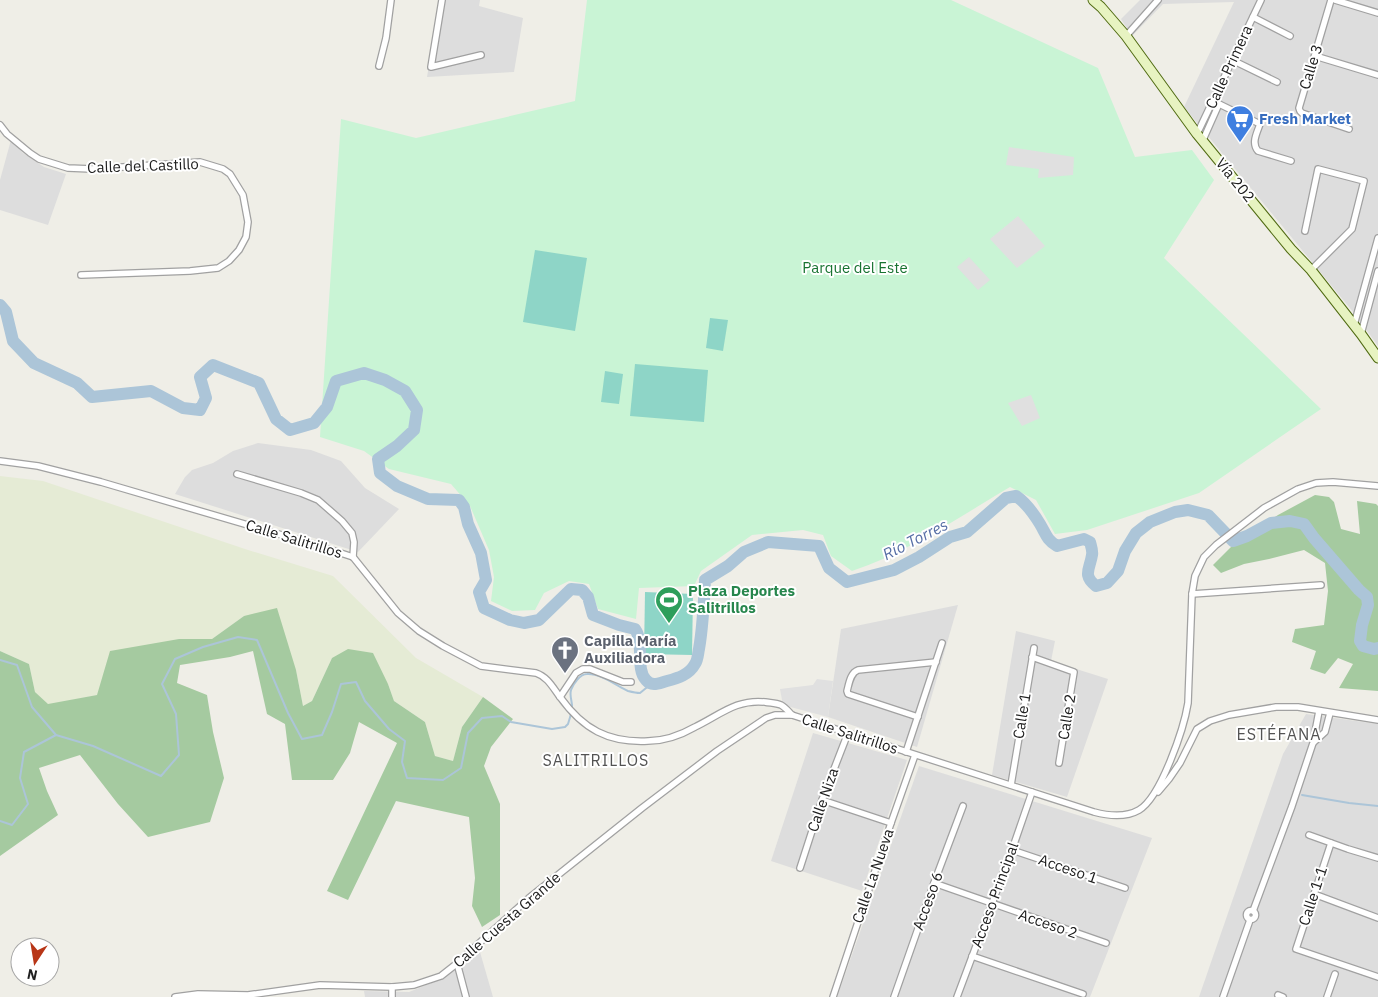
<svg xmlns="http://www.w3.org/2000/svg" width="1378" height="997" font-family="'IBM Plex Sans',sans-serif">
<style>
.residential{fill:#ddd}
.farmland{fill:#e5ebd5}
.forest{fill:#a5caa0}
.park{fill:#c9f4d5}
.pitch{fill:#8ed5c7}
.parking{fill:#e0e0e0}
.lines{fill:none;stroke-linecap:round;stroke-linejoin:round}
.stream{stroke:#acc5d8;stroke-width:2}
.river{stroke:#acc5d8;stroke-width:12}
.street-casing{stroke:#a1a1a1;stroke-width:8}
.secondary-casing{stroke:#506b12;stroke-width:11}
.street{stroke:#fff;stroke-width:5.5}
.secondary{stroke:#e7f3c1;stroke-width:9}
.labels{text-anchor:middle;stroke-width:4;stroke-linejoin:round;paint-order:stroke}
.street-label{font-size:15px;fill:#202020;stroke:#fff}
.shop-label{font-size:15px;font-weight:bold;fill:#366cbe;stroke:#fff;text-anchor:start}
.park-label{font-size:15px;fill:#187331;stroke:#fff}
.leisure-label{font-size:15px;font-weight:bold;fill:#27864d;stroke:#fff;text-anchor:start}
.worship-label{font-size:15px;font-weight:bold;fill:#5b616d;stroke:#fff;text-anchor:start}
.water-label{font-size:16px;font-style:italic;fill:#566ea5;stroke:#fff}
.neighbourhood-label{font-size:16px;letter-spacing:1px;fill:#535353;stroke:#fff}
</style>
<rect width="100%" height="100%" fill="#efeee7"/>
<g class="residential">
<path d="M440,0H480L479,6L523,18L514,72L427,77Z"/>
<path d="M1140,0H1378V346L1354,313L1184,107L1234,2L1163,4L1132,36L1121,19Z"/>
<path d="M11,140L23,153L44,167L66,174L48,225L0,210V180Z"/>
<path d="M258,443L311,450L341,461L365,488L399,509L358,552L175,494L185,477L192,470L213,463L233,451Z"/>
<path d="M958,605L917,747L828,717L841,629Z"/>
<path d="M1016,631L1055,641L1051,661L1108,679L1067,797L992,775Z"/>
<path d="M1306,714L1378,724V997H1199L1283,754Z"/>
<path d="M813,733L907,760L862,891L771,861Z"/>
<path d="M919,766L1152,838L1090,997H837Z"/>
<path d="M480,952L493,997H365L364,991L409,992L441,979Z"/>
</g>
<path class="farmland" d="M0,476L43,481L245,549L333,576L416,658L483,697L462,727L453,761L435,756L425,722L394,701L388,684L332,658L312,701L303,706L296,670L244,616L212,639H179L97,695L48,705L35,692L29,664L0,651Z"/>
<g class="forest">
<path d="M1315,495L1329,497L1334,502L1341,529L1360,534L1357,501L1376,504L1378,506V691L1339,688L1353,664L1338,658L1325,674L1310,669L1316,651L1292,642L1295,629L1324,625L1328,591L1325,563L1304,550L1269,559L1244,564L1221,573L1213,565L1234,544L1278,515Z"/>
<path d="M277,608L296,670L303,706L312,701L332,658L348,649L373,653L388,684L394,701L425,722L435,756L453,761L462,727L483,697L513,719L491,747L484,766L500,804V915L482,927L472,906L475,878L469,817L396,801L348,900L327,891L397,743L359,722L350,753L333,780H292L285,724L267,714L253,651L230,657L180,665L177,683L207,695L213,732L224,778L210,822L148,837L118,804L80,755L39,768L47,791L58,815L0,856V651L29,664L35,692L48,704L97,695L110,651L179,639H212L244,616Z"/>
</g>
<path class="park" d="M587,0H951L1098,68L1135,157L1192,150L1214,180L1164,258L1321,409L1199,493L1087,530L1055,534L1036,500L1010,487C961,516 907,553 852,571L831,556L823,535L803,530L752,535L701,571L694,586L639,588L636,619L598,609L589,584L569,581L544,593L535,610L512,611L491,601L494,577L489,550L470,506L451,484L389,469L364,451L320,437L341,119L416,138L575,101Z"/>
<g class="pitch">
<path d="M535,250L587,258L575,331L523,322Z"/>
<path d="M710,318L728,320L723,351L706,348Z"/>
<path d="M635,364L708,370L704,422L630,416Z"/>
<path d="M605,371L623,374L619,404L601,402Z"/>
<path d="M645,592L693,594L692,655L644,654Z"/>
</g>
<g class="parking">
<path d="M1009,147L1074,157L1073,175L1038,178L1039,169L1006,165Z"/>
<path d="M1018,216L1045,246L1017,268L990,239Z"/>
<path d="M969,257L990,280L978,290L957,267Z"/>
<path d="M1031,395L1040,418L1022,426L1008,403Z"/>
<path d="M817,679L833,681L828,717L783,705L780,689L813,685Z"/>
</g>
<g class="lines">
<g class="stream">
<path d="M0,660L17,665L32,707L56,735L93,746L161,776L179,755L176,714L162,684L175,659L203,647L238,637L257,640L288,713L302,739L322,735L332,712L341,684L356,682L365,701L389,729L405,741L402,762L407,778L443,780L461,768L468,733L482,718L502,716L511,722L552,729L565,727L568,724L571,714"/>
<path d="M572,709C573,702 569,697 571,690C573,684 580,674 587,674C600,673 617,686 628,691C632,692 636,693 640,693L651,684"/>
<path d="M1302,795L1349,803L1378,806"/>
<path d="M0,821L12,825L28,804L20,778L24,752L56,735"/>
</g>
<path class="river" d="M0,305L6,312L13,341L34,363L77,383L92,397L151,391L183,408L200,410L206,398L200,377L213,365L259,383L276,419L290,430L314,423L327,407L336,381L364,373L385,380L405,391L417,410L414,430L397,446L378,459L380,473L397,486L428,499L459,500L464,507L468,524L481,553L486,580L479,592L484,608L510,620L524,623L539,620L571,589L582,590L588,597L593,615L619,625L635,629C645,643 635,669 646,680C652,687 659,683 667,681C678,678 689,675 695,664C698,660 698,653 699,649C703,626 704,603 705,580L728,566L744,552L768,542L819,546L829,568L847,582L894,570L919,557L950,537L967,532L1006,498L1016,496C1026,503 1034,514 1040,524C1046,534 1046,539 1057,546L1084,539L1090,542C1091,546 1093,551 1092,555C1090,569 1082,575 1096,586L1107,583L1118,571L1125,551L1136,533L1150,522L1175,512L1188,510L1208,515L1233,541L1247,536L1271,523L1290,521L1304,524L1314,538L1359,590L1367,597L1368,605L1362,625L1360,641L1363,646L1374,649L1378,648"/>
<g class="street-casing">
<g id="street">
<path d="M442,0L431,67L481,55"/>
<path d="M1331,0L1299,108L1300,111L1302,113L1349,129"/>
<path d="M1335,0L1378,13"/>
<path d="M1253,17L1290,36"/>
<path d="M1126,36L1158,0"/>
<path d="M1315,56L1378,75"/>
<path d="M1232,60L1277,82"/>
<path d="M379,66L386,38L391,0"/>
<path d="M1213,101L1260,124C1257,133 1251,143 1258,151L1291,161"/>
<path d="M0,125L7,134L30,153L39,159L68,168L92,169L200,162L223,169L230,174L243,195L248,222L246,237L239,250L229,261L218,268L190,271L81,275"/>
<path d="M1197,134L1261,0"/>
<path d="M1203,140L1219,104"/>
<path d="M1305,231L1318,169L1364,181L1352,229L1311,270"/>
<path d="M1354,325L1378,238"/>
<path d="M1361,334L1378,271"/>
<path d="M0,461L38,466L101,482L316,545L353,557L398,613L419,631L443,646L481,666L536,673C548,677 553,688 560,697C583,729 608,743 648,741C664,741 681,735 695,727C720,715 736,699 765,702C770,703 776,703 781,705C785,707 789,712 792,715L1094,812C1109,816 1125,818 1139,810C1161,797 1184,728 1188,703L1192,594L1195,576L1204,557L1216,545L1264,508L1298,489L1316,483L1333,482L1378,486"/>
<path d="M237,474L301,493L318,500L342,521L352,533L354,542L353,557"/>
<path d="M1192,594L1321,585"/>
<path d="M1032,657L1074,672L1059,763"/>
<path d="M560,697L576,673L583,669H590L623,682H631"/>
<path d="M918,717L848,694L847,691C849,684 850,673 858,670L936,662"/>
<path d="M1314,742L1325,732L1330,713"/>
<path d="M906,752L942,643"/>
<path d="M1011,785L1034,648"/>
<path d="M1158,792L1169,779L1180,763L1197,729L1210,721L1229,715L1276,707H1298L1378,720"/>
<path d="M822,800L891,823"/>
<path d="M1309,835L1348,849L1378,858"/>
<path d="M1331,843L1296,949L1378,977"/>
<path d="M1012,850L1125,888"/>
<path d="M800,868L822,800L848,733"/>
<path d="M934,883L1106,943"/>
<path d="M1314,894L1378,918"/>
<circle cx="1251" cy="915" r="4.5"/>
<path d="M1253,911L1292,806L1313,743L1319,711"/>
<path d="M972,956L1083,994"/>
<path d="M457,963L466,997"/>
<path d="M392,987V997"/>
<path d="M1278,995L1283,997"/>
<path d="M175,997L198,994L248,995L320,985L392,987L414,985L441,976L455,965L529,898L642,808L717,751L766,718L775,715H792"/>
<path d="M833,997L891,823L915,755"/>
<path d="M894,997L934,883L963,806"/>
<path d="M957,997L1012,850L1032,792"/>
<path d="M1223,997L1250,920"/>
<path d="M1327,997L1335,974"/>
</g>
</g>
<g class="secondary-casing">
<path id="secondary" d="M1093,0L1101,7L1126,36L1197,134L1291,249L1311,270L1361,334L1378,358"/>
</g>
<use href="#street" class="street"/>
<use href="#secondary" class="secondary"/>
</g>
<defs>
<g id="supermarket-pin" transform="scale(1.4375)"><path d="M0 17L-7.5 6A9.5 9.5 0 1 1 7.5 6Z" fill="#3f7fe0" stroke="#fff"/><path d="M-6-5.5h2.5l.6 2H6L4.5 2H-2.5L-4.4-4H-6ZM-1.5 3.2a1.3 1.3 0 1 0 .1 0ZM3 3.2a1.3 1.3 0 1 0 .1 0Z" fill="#fff"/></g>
<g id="stadium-pin" transform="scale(1.4375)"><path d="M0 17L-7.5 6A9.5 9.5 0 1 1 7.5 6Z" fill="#2e9e5b" stroke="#fff"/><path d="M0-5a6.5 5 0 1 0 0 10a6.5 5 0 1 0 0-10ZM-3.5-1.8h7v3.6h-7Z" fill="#fff"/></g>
<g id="church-pin" transform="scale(1.4375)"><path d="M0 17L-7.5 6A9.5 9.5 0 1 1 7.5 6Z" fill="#6b7280" stroke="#fff"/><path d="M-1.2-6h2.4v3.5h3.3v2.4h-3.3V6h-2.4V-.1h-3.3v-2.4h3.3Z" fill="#fff"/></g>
</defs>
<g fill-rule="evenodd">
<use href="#supermarket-pin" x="1240" y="119"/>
<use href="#stadium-pin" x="669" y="600"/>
<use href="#church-pin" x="565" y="650"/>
</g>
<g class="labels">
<g class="street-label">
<text transform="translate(1229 67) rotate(-65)" y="5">Calle Primera</text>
<text transform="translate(1311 67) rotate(-73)" y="5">Calle 3</text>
<text transform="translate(143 166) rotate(-2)" y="5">Calle del Castillo</text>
<text transform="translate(1235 180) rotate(51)" y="5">Vía 202</text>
<text transform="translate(294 539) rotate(17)" y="5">Calle Salitrillos</text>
<text transform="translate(1022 716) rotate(-81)" y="5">Calle 1</text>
<text transform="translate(1067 717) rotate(-81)" y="5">Calle 2</text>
<text transform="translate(850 734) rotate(18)" y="5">Calle Salitrillos</text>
<text transform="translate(823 800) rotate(-71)" y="5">Calle Niza</text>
<text transform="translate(1068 869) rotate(19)" y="5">Acceso 1</text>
<text transform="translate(873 876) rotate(-71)" y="5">Calle La Nueva</text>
<text transform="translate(995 895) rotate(-70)" y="5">Acceso Principal</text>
<text transform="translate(1313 896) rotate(-72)" y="5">Calle 1-1</text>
<text transform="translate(928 901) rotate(-70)" y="5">Acceso 6</text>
<text transform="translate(507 920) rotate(-41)" y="5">Calle Cuesta Grande</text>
<text transform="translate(1048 924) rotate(19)" y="5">Acceso 2</text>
</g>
<g class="shop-label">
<text x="1259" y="124">Fresh Market</text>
</g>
<g class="park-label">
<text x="855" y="273">Parque del Este</text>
</g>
<g class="leisure-label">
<text x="688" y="596">Plaza Deportes<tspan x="688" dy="17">Salitrillos</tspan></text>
</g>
<g class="worship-label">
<text x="584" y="646">Capilla María<tspan x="584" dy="17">Auxiliadora</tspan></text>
</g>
<g class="water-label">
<text transform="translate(915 539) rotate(-27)" y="6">Río Torres</text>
</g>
<g class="neighbourhood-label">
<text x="1279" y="740">ESTÉFANA</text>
<text x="596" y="766">SALITRILLOS</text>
</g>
</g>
<g transform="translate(35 962) rotate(192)"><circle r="24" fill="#ffffff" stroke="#a6a6a6"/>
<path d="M0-4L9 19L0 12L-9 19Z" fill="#b83617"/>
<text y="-8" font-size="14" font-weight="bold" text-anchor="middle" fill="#202020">N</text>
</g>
</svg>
